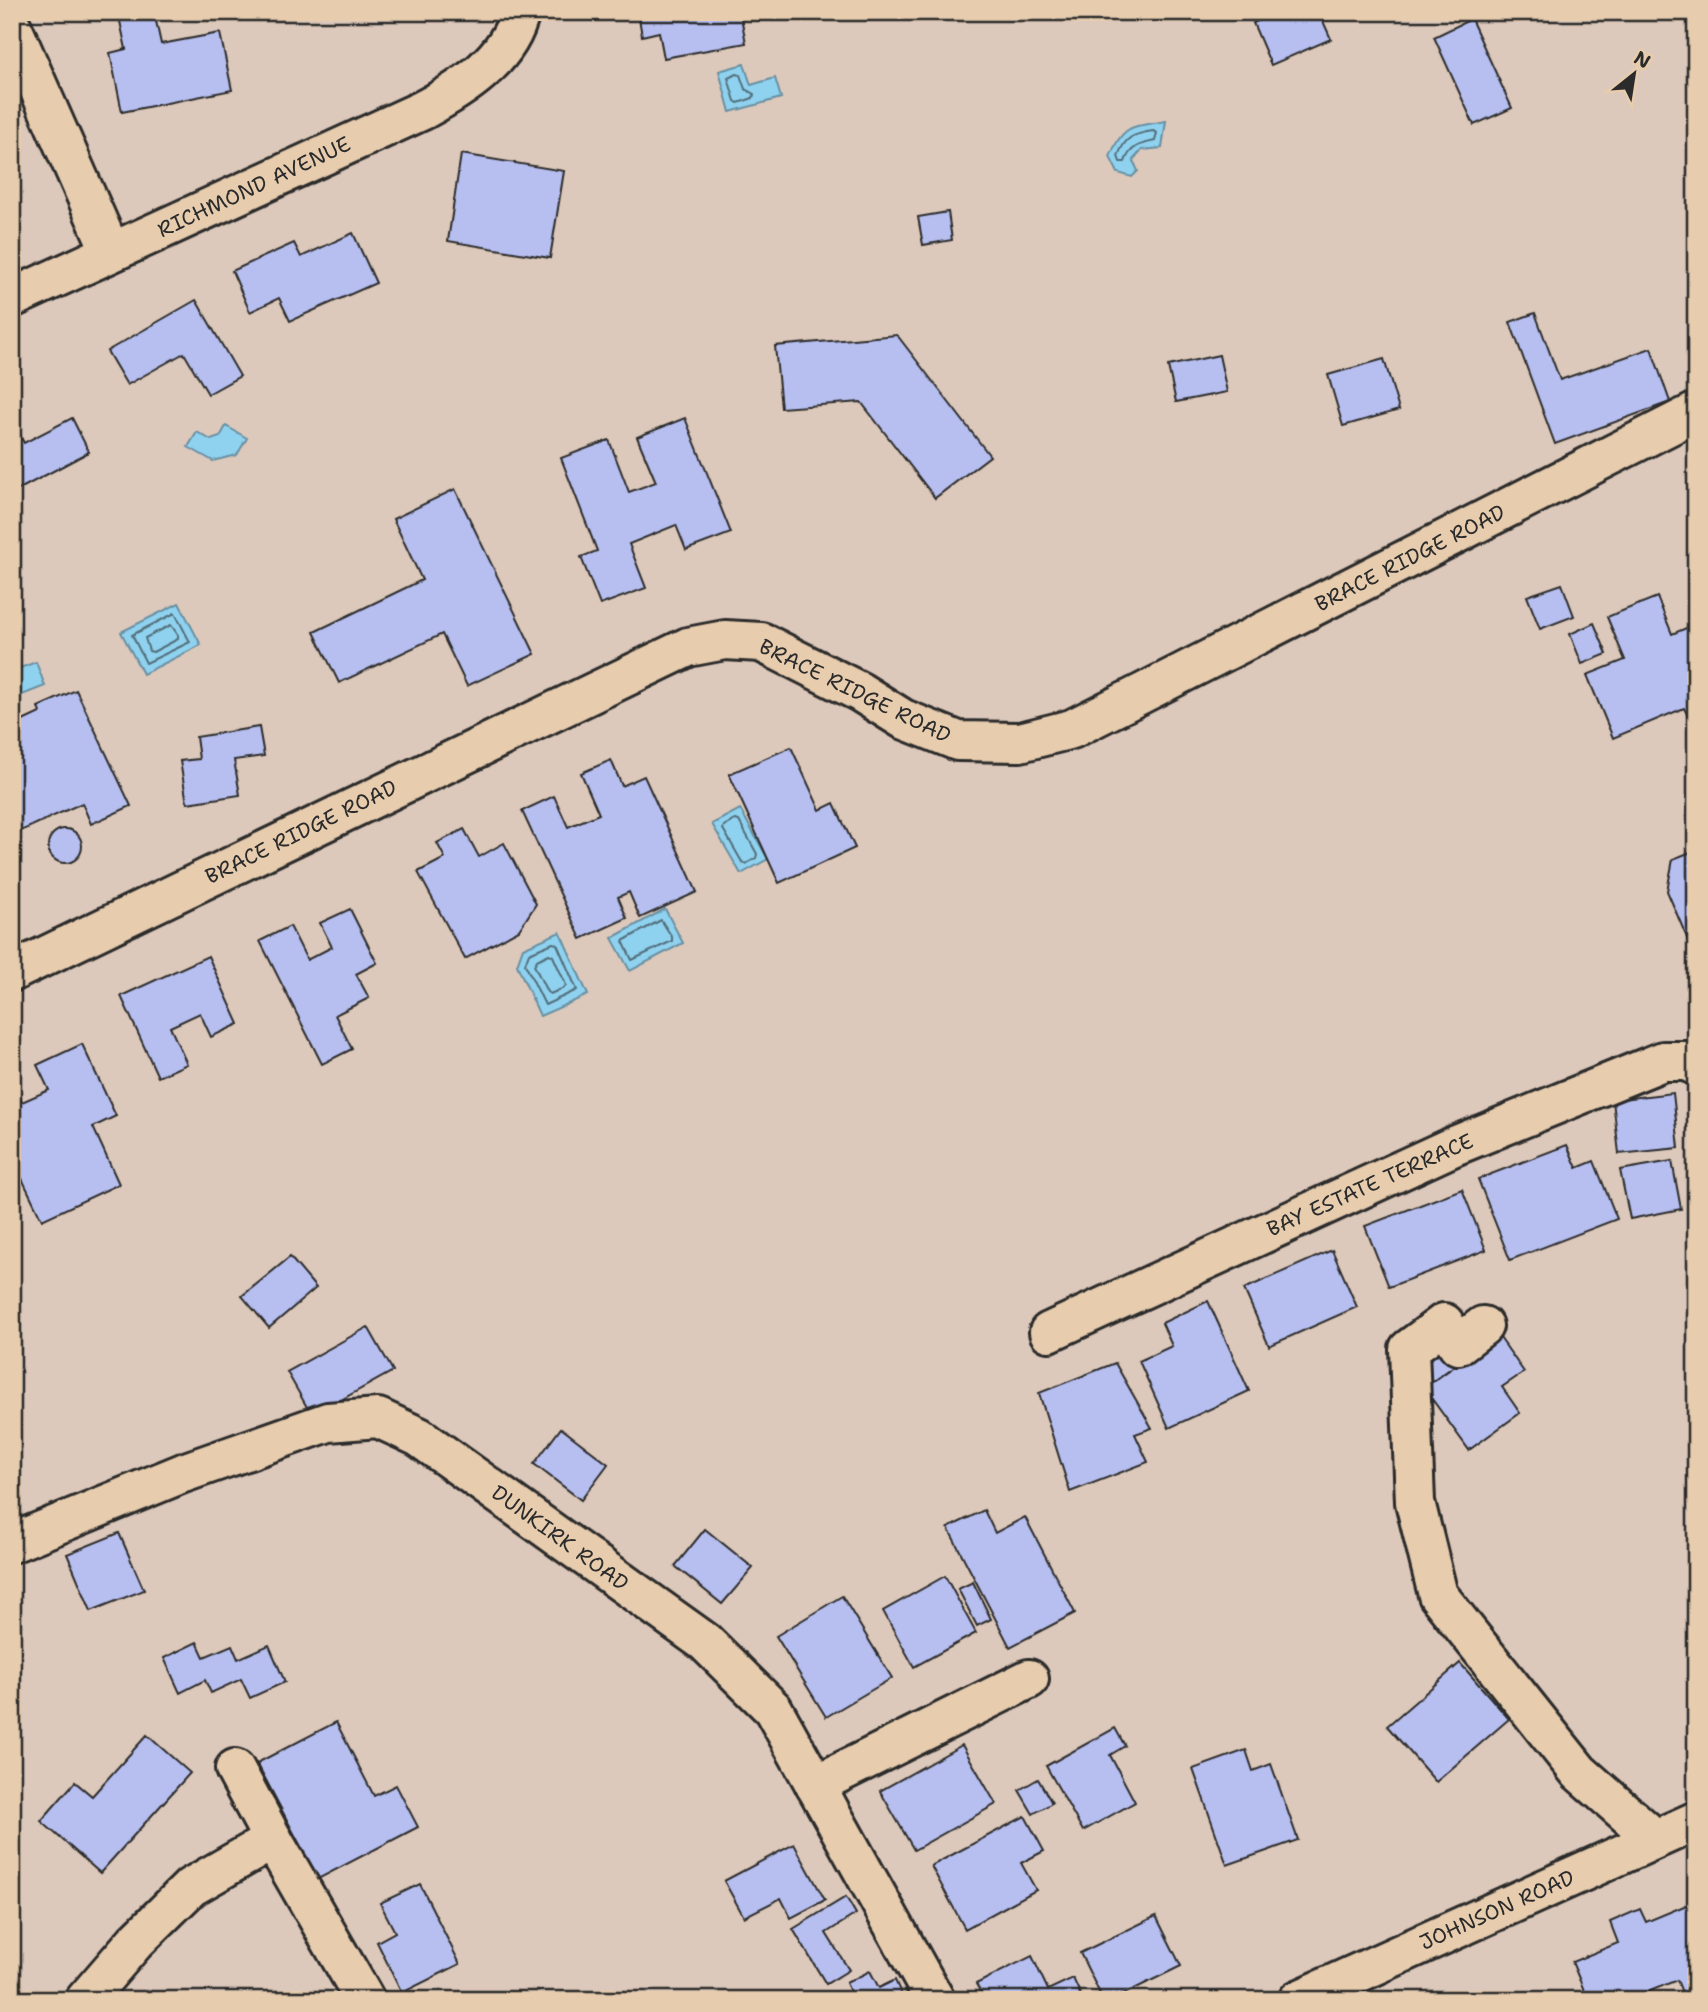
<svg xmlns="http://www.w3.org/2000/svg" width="1708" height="2012" font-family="'Shantell Sans',sans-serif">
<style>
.water{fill:#8fd2f0;stroke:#678fa1;stroke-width:2}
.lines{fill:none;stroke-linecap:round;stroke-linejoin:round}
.shore{stroke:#536e7a;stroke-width:2}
.building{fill:#b7bff1;stroke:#2b2b2b;stroke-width:2}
.street-casing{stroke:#2b2b2b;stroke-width:44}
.street{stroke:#e7ccae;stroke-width:38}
.labels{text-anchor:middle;stroke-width:5;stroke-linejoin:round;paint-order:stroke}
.street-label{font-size:21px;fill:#2b2b2b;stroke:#e7ccae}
</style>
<rect width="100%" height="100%" fill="#ddc9bb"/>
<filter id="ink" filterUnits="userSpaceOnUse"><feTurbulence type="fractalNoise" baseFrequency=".0143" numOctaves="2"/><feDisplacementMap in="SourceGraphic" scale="14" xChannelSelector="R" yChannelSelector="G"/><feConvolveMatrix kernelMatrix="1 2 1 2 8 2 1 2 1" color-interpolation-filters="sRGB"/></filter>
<g filter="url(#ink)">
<g class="water">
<path d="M744,64L751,85L775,78L781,98L730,112L719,71Z"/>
<path d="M1166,121L1162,148L1142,150L1133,160L1138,171L1132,177L1118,173L1110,157C1123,123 1133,127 1166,121Z"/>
<path d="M226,426L247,438L237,455L213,461L188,447L197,432L211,440L220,437Z"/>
<path d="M179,603L201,645L143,674L121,632Z"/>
<path d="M36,662L45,686L12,699V671Z"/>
<path d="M740,809L768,859L741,874L712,824Z"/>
<path d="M665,909L683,943L630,971L612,938Z"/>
<path d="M560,932L588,995L540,1016L517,965L523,948Z"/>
</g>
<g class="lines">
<g class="shore">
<path d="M737,74L740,75L745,89L754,94L753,98L738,103L735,101L728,78Z"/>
<path d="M1153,131L1157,133L1155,141C1141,144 1130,146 1125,162H1120L1118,156C1125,137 1133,134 1153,131Z"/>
<path d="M175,613L190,642L146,663L132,635Z"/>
<path d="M171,625L178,635V639L153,652L149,651L145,638Z"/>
<path d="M735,820L739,821L757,854L756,858L746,864L742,862L723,829L724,826Z"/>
<path d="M661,920L672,937V941L632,960L623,941Z"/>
<path d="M553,943L557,944L577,990L545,1005L525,964L529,953Z"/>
<path d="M549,954L553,956L566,985L564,988L550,994L547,992L534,965L537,960Z"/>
</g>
</g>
<g class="building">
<path d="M118,12H154L161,44L220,33L232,90L122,112L110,53L126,49Z"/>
<path d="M638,12H740L746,43L664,58L659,32L642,36Z"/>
<path d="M1278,12H1319L1331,39L1271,65L1253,23Z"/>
<path d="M1471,19L1512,108L1474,125L1434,37Z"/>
<path d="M461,154L564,171L550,258L448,241Z"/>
<path d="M948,212L952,240L923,245L918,217Z"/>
<path d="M353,233L376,283L290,321L279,298L250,312L232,271L294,243L301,257Z"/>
<path d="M196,300L240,376L208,394L184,353L127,385L107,351Z"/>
<path d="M1535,313L1560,380L1651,348L1670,402L1555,444L1510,322Z"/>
<path d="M897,335L990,456L935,498L861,402L781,408L775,346Z"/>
<path d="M1219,355L1227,392L1176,402L1168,366Z"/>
<path d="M1384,359L1399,410L1343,426L1328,375Z"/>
<path d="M72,418L89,452L12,493V421L24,443Z"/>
<path d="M685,418L731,533L686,550L676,525L629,544L646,588L600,605L581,557L597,551L561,458L609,440L629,492L656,482L637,437Z"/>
<path d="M455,489L535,654L467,686L442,634L339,683L314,632L422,580L393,519Z"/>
<path d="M1562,584L1574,616L1540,629L1527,596Z"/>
<path d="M1657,597L1672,634L1696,624V732L1684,708L1613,738L1587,675L1625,660L1607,617Z"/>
<path d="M1594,623L1607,654L1582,664L1570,634Z"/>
<path d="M76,690L131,806L91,824L82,803L12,835V726L40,713L38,707Z"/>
<path d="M259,727L264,756L234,760L240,795L187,803L180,761L199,759L196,737Z"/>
<path d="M791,747L820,810L834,803L855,848L779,883L729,774Z"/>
<path d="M611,760L622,786L644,776L697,892L640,918L629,892L618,897L627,918L581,939L522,811L554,796L568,827L599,814L581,773Z"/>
<path d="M464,829L479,857L504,843L536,904L519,930L465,959L418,872L445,858L437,843Z"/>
<circle cx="65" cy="846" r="17"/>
<path d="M1696,850V959L1667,891L1673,859Z"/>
<path d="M350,909L377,963L356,974L369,998L335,1015L352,1049L322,1064L260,941L290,926L307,960L332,947L320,923Z"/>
<path d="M208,956L239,1024L211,1037L200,1013L170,1027L187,1064L158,1077L121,996Z"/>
<path d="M82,1044L116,1116L93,1127L119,1184L42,1220L12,1158V1081L22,1102L49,1090L37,1065Z"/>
<path d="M1673,1093L1679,1148L1619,1154L1613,1100Z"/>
<path d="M1567,1145L1577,1168L1594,1161L1617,1219L1510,1260L1478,1179Z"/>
<path d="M1672,1161L1681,1209L1630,1219L1620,1170Z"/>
<path d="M1462,1189L1486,1250L1389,1287L1365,1226Z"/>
<path d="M1332,1250L1357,1307L1269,1346L1244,1289Z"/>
<path d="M290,1257L316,1288L269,1328L242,1296Z"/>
<path d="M1208,1301L1249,1391L1169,1428L1139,1361L1172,1346L1162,1323Z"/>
<path d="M368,1327L393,1371L312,1416L287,1372Z"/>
<path d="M1498,1335L1524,1372L1502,1387L1520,1413L1469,1450L1424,1388Z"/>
<path d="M1442,1348L1454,1366L1426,1386L1414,1367Z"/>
<path d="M1115,1363L1152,1428L1135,1434L1148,1462L1070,1492L1039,1393Z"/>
<path d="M561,1428L608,1464L581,1500L534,1464Z"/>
<path d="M984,1510L995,1533L1025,1517L1075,1613L1010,1647L948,1528Z"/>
<path d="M705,1529L753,1568L722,1604L675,1566Z"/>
<path d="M119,1533L144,1590L91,1611L67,1554Z"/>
<path d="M945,1576L976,1633L914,1667L883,1611Z"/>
<path d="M973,1582L991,1619L977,1626L958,1589Z"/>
<path d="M842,1596L892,1678L826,1717L776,1636Z"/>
<path d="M197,1642L204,1657L232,1645L238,1659L269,1645L285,1682L250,1698L241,1679L211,1693L205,1680L180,1693L164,1658Z"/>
<path d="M1460,1663L1509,1719L1436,1782L1387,1726Z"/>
<path d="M336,1722L374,1796L396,1785L418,1827L318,1879L257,1763Z"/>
<path d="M1115,1728L1125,1746L1110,1755L1135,1802L1083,1831L1046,1766Z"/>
<path d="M147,1735L190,1773L100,1873L41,1821L75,1782L92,1796Z"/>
<path d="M962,1745L996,1804L914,1850L880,1791Z"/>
<path d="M1246,1750L1253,1771L1271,1764L1298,1840L1227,1865L1193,1769Z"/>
<path d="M1038,1779L1052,1803L1033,1814L1019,1790Z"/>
<path d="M1025,1816L1044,1851L1021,1863L1036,1890L965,1929L931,1866Z"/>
<path d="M794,1844L825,1900L791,1918L781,1898L744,1917L724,1881Z"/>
<path d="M420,1884L460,1964L402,1993L377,1942L395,1932L380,1903Z"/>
<path d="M846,1897L856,1914L826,1933L849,1970L826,1984L793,1929Z"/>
<path d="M1696,1901V2000H1685L1677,1980L1628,2000H1588L1572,1962L1618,1943L1610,1922L1640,1909L1646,1922Z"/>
<path d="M1156,1916L1181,1966L1112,2000H1103L1080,1953Z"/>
<path d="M1032,1956L1048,1990L1073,1978L1083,2000H985L976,1984Z"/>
<path d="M870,1971L879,1988L895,1980L903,1998L854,2000L846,1983Z"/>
</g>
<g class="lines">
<g class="street-casing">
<g id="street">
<path d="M12,27L111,252"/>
<path d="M12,298L423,110C462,89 509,60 520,12"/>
<path d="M12,972L688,647L725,640L761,642L860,692L903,719L958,741L1020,742L1072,729L1696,412"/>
<path d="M1483,1326L1458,1345L1444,1323L1409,1349L1415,1502L1438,1595L1579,1772L1655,1839"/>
<path d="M1049,1332L1454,1146L1663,1061H1687L1696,1066"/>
<path d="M12,1543L183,1473L328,1422L378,1418L419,1437L705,1642L773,1709L935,2000"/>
<path d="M235,1769L273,1840L365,2000"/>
<path d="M815,1785L1029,1679"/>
<path d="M85,2000L135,1942L191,1887L273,1840"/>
<path d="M1298,2000L1696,1821"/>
</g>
</g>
<use href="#street" class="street"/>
</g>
</g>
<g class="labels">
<g class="street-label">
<text transform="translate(254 187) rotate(-25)" y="7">RICHMOND AVENUE</text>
<text transform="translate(1410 558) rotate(-27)" y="7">BRACE RIDGE ROAD</text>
<text transform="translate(855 691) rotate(26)" y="7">BRACE RIDGE ROAD</text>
<text transform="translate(301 832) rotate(-26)" y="7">BRACE RIDGE ROAD</text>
<text transform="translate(1370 1185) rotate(-24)" y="7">BAY ESTATE TERRACE</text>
<text transform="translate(560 1538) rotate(36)" y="7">DUNKIRK ROAD</text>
<text transform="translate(1497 1910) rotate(-24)" y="7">JOHNSON ROAD</text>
</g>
</g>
<rect width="1708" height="2012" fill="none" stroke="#e7ccae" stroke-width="42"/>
<rect x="21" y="21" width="1666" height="1970" fill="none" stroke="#2b2b2b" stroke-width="2.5" filter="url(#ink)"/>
<g transform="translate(1634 74) rotate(30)" stroke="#e7ccae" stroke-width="5" paint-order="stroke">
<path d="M0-5L12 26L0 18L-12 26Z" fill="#2b2b2b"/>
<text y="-10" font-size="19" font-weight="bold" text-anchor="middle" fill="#2b2b2b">N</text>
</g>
</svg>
